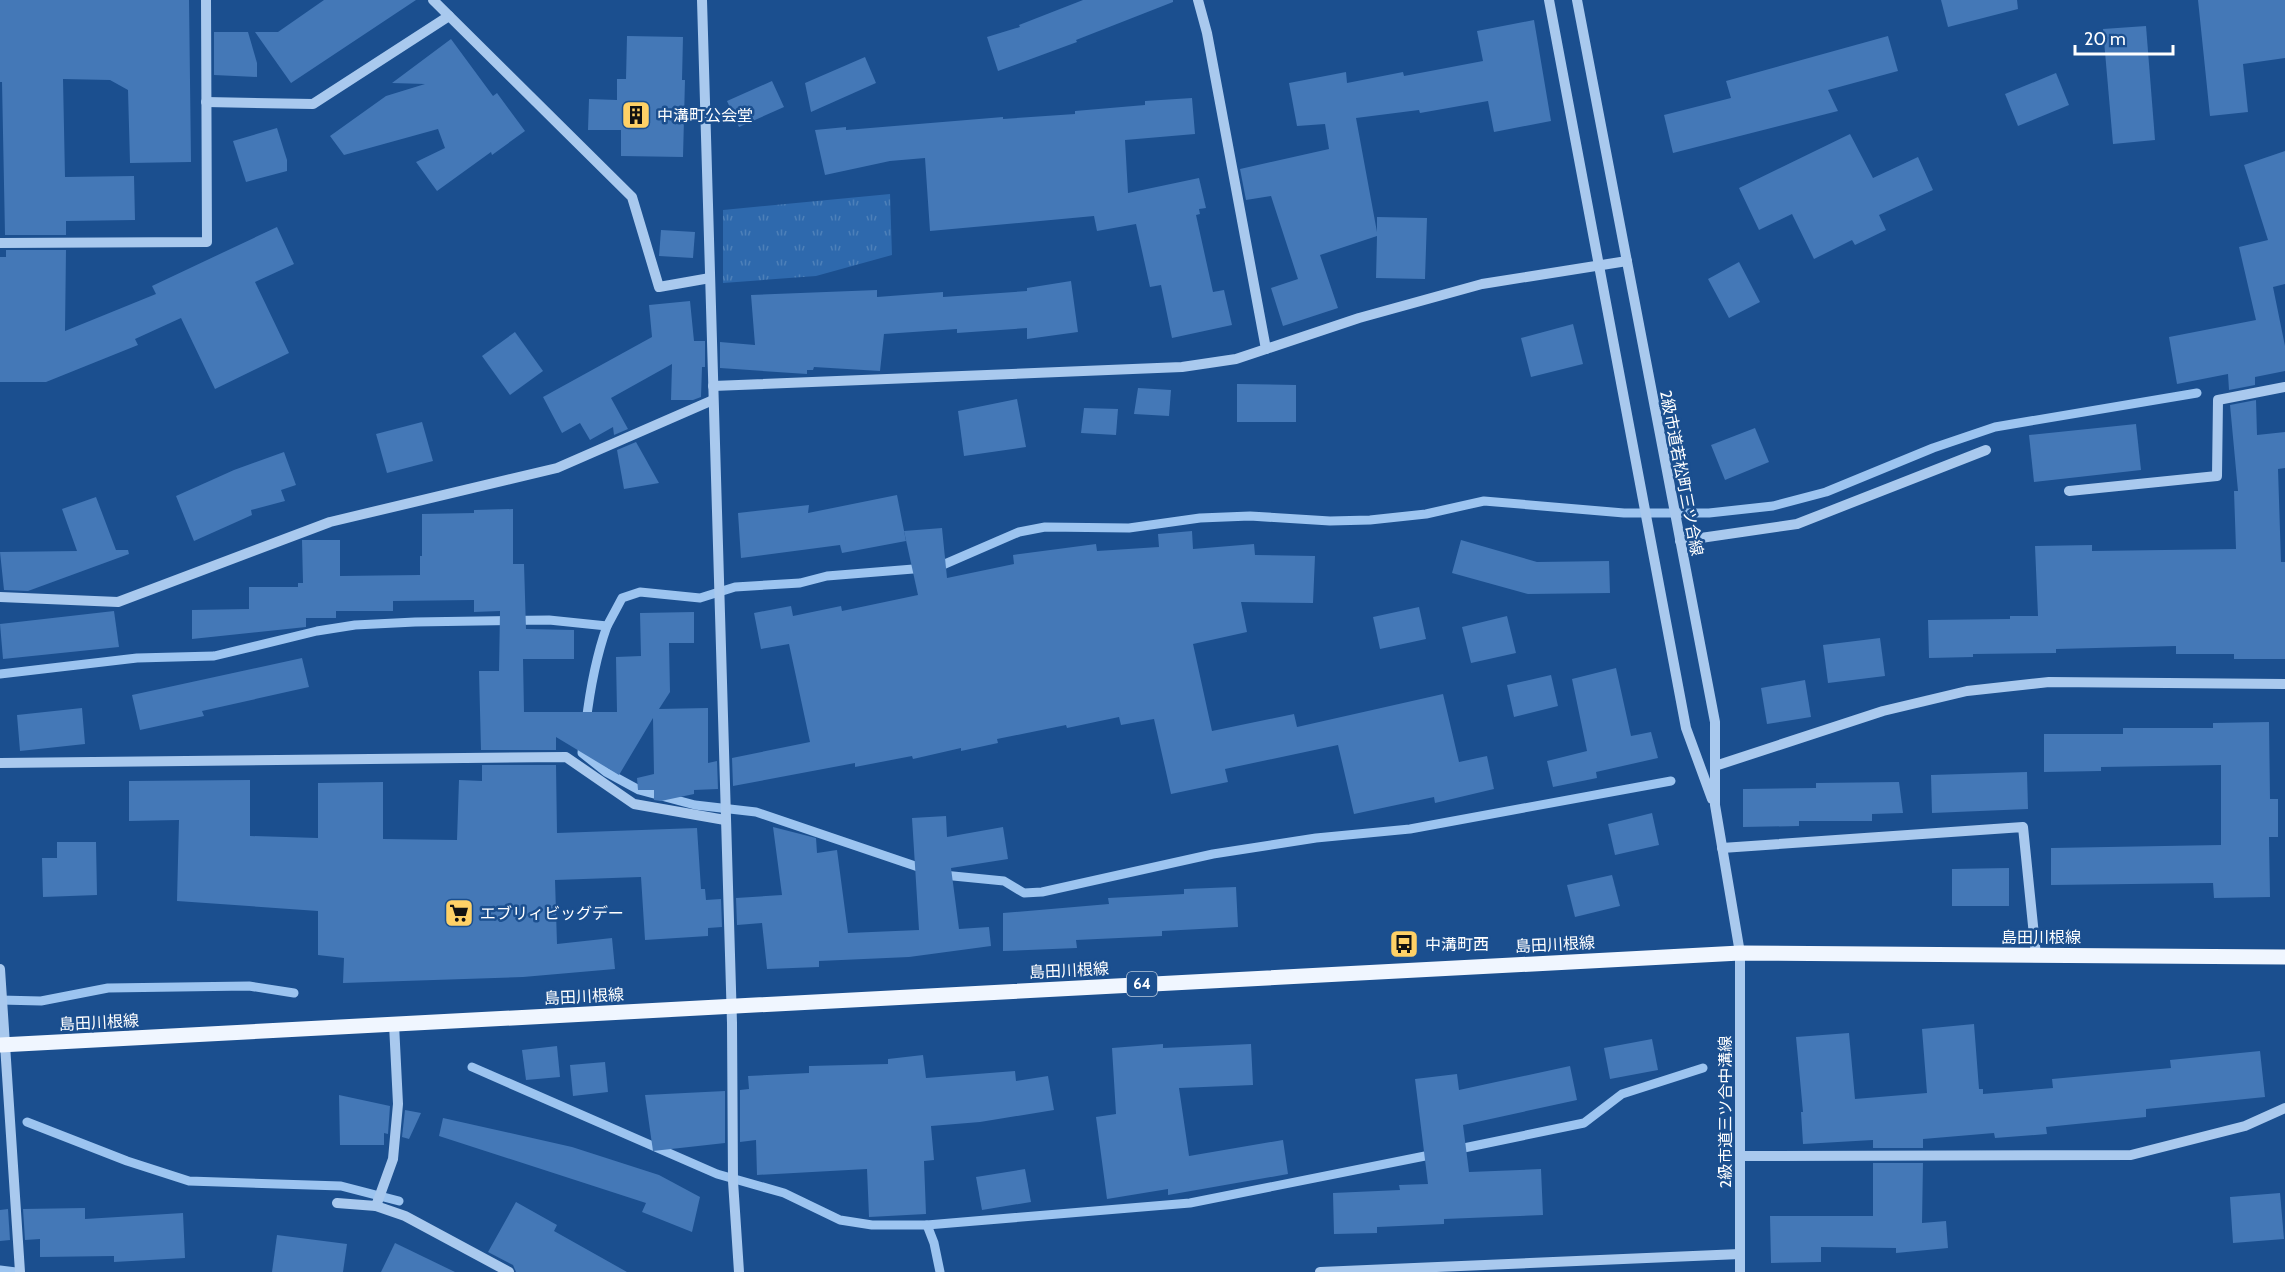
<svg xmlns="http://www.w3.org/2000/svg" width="2285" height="1272" font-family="Cabin,'Noto Sans JP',sans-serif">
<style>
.grass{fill:url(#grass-tufts)}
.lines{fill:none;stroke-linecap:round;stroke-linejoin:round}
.stream{stroke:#9cc4f0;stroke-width:9}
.building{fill:#4478b7}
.minor{stroke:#a9c9ee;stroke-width:10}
.major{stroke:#f0f6ff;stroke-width:15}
.labels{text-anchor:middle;stroke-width:5;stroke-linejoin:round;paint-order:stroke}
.shield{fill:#1b4f8f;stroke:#bbcadd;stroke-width:1.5}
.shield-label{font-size:15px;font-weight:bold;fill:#fff}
.poi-label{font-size:16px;fill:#fff;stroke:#1b4f8f;text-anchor:start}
.street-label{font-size:16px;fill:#fff;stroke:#1b4f8f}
</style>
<defs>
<pattern id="grass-tufts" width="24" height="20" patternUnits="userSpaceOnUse" patternTransform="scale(1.5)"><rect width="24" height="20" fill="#2e69ad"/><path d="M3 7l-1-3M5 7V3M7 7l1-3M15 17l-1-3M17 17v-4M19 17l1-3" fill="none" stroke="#4d80b9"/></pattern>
</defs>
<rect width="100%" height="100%" fill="#1b4f8f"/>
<path class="grass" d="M890,194L892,255L816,276L723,283V210Z"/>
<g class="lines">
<g class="stream">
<path d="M0,674L137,658L214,656L317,631L355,625L415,622L549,620L607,626L622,598L640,592L700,598L735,587L800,583L827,576L938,567L1019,532L1045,527L1129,528L1200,518L1250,516L1330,521L1370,520L1426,514L1484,501L1624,513H1709L1773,506L1826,492L1933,448L1995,427L2197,393"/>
<path d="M586,723C590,689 596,657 607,626"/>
<path d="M583,742L582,753L606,772L639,790L695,805L756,812L927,870"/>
<path d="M943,875L1004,881L1024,893L1042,892L1213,854L1316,838L1410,829L1671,781"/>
<path d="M0,1000L41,1001L108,988L249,986L294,993"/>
<path d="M472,1067L717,1174L784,1193L840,1220L872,1225H927L1190,1203L1435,1154"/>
<path d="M27,1122L127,1161L189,1181L341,1186L399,1201"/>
<path d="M1454,1150L1584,1123L1622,1094L1703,1068"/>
<path d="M927,1225L934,1243L940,1272"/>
<path d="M0,1270L16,1272"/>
</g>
</g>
<g class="building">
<path d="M0,0H189L191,162L130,163L128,90L110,80L63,79L65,177L134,176L135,220L66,221V235H5L2,82H0Z"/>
<path d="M324,0H416L291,83L255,32H278Z"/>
<path d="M1083,0H1173V2L1076,40L1077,42L998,71L987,37L1020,27L1019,25Z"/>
<path d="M1941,0H2017L2018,9L1948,27Z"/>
<path d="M2198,0H2285V58L2243,64L2248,112L2210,116Z"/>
<path d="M1534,20L1551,121L1494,132L1488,101L1420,113L1419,110L1356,118L1377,232V217L1427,218L1425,279L1376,278L1377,236L1320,255L1338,308L1283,326L1271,288L1298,279L1271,196L1246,200L1240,169L1329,149L1325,124L1297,126L1289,83L1346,72L1347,83L1403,72L1404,76L1483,61L1477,31Z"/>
<path d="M2146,26L2155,140L2113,144L2103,29Z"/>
<path d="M214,32H248L257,63V77L214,75Z"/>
<path d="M627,36L683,37L682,80H685L683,157L621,156V130H588L589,99L617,100V79H626Z"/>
<path d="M1888,36L1898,71L1828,90L1838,111L1673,153L1664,115L1731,98L1726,81Z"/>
<path d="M451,39L493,96L497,93L525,131L492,155L491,152L437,191L416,162L445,148L438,129L344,155L330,136L386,96L425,84L392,83Z"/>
<path d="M865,57L876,83L811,112L805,83Z"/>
<path d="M2056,73L2069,105L2018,126L2005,94Z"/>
<path d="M772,81L784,107L739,127L727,101Z"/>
<path d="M1192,98L1195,134L1125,140L1128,193L1199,178L1206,208L1199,209L1200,214L1196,215L1213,292L1224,290L1232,325L1172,338L1161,285L1150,287L1136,224L1097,231L1094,216L930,231L925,158L890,161L825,175L815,130L846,127V130L1003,117V119L1075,114V111L1145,105V101Z"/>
<path d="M277,128L287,160V171L246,182L233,141Z"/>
<path d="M1850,134L1873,178L1918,157L1933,190L1879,215L1886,230L1855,245L1852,240L1814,259L1792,214L1759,230L1739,188Z"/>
<path d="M2285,151V284L2273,287L2285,346V371L2255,377V385L2229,390L2228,374L2177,384L2169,337L2256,320L2239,247L2268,240L2244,165Z"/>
<path d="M277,227L294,264L255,282L289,353L215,389L181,318L135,339L138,345L46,382H0V257H6V250H66L65,331L156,294L152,286Z"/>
<path d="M661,230L695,232L693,258L659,256Z"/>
<path d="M1739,262L1760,302L1729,318L1708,279Z"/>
<path d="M1071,281L1078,332L1027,339V328L957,333V329L884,334L880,371L814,367L813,370H807V374L720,368V342L755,345L751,295L877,290V297L943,292V297L1027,291V288Z"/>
<path d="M690,301L694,341H705V367H702L701,397L693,400H671L672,364L611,398L628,429L614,435L613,427L590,440L580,423L562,433L543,397L652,337L649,305Z"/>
<path d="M1573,324L1583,364L1531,377L1521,338Z"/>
<path d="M515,332L543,371L510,395L482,356Z"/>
<path d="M1237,384L1296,385V422H1237Z"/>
<path d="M1138,388L1171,390L1169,416L1134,414Z"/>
<path d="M1017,399L1026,447L964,456L958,411Z"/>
<path d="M2256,400L2257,435L2285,432V468L2278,469L2281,562H2285V659H2234V654H2176V646L2056,649V653L1973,654V657L1929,658L1928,620L2010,619V616H2038L2035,546L2092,545V551L2236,549L2234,491H2238L2230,405Z"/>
<path d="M1084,408L1118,409L1116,435L1081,433Z"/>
<path d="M422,422L433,461L387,473L376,434Z"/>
<path d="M2136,424L2141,470L2034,482L2029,435Z"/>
<path d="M1755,428L1769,462L1725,480L1711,445Z"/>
<path d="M636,442L659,483L624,489L617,450Z"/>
<path d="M284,452L296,485L281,490L285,501L251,510L252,515L194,541L176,496L234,470Z"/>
<path d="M897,495L906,541L842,553L840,545L741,558L738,513L809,505L808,513Z"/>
<path d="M96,497L116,550H128L129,554L28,591L4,590L0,552L77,551L62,509Z"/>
<path d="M513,509V564H524L526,629L574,630V659H523L524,712H617L616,657L641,656L640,613L694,612V643H669L670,692L659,709L708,708V763L717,761L718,789L694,790V794L661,801L654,800V790H638L637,778L654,774L653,718L619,775L556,737V750H481L479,671H499L500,611L474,612V600L393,601V611H336V618H306V627L192,639V610L249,609V587H298V583H303L302,540H340V576L420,575V556H422V514L474,513V510Z"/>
<path d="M942,528L947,578L1014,564L1013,555L1096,544L1097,551L1159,547L1158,534L1192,531L1193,549L1254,544L1255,555L1315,556L1313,603L1241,602L1247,632L1193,644L1212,731L1294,714L1297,727L1443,694L1459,762L1487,756L1494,789L1435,803L1434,797L1354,814L1338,745L1225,769L1228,782L1171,794L1154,719L1121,725L1119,717L1067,728L1066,725L997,739L998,743L961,751V748L913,759L912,756L855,767V763L733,786L732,758L810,742L789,644L761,649L754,613L791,606L793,616L841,606L842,611L918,595L904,531Z"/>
<path d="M1461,540L1537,562L1609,561L1610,593L1528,594L1452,573Z"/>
<path d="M1419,607L1426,639L1380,649L1373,617Z"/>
<path d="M114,611L119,647L3,659L0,624Z"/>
<path d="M1507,616L1516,653L1471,663L1462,627Z"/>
<path d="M1880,638L1885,676L1828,683L1823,645Z"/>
<path d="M302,658L309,687L202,711L204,716L140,730L132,695Z"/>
<path d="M1616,668L1631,736L1651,732L1658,758L1596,772L1597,778L1553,787L1547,761L1587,751L1572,679Z"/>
<path d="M1551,675L1558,706L1514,717L1507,685Z"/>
<path d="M1805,680L1811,717L1767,724L1761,688Z"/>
<path d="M82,708L85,744L20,751L17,715Z"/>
<path d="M2269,722L2270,799H2278V837H2269L2270,897L2214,898L2213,883L2051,885V848L2221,845V765L2101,767V771L2044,772V734H2123V728H2213V723Z"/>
<path d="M482,765H556L557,833L697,828L701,889H705L706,900L721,899L722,927L708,928V936L645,940L641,877L555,880L557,944L612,938L615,969L523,977L343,983L344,958L318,955V911L177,901L179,820L129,821V781L250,780V836L318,838V783L383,782V839L457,840L459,780L482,781Z"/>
<path d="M2027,772L2028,809L1932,813L1931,775Z"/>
<path d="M1899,782L1903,813L1872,814V821H1799V826L1743,827V789L1816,788V783Z"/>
<path d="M1652,813L1659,845L1615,855L1608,824Z"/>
<path d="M946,816L947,837L1003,827L1008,859L951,868L959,929L989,927L991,946L909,957L819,961V967L767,969L762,923L737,925L736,898L782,895L773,827L816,838L817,853L837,850L848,933L919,930L912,818Z"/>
<path d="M57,842H96L97,895L43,897L42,858H57Z"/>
<path d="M2009,868V906H1952V869Z"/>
<path d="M1612,875L1620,906L1575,917L1567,885Z"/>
<path d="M1236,887L1238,927L1162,931V936L1076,940L1077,948L1003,951V913L1109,904L1108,898L1184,894V889Z"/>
<path d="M1974,1024L1979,1089H1983V1094L2053,1088L2052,1079L2171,1068L2170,1060L2260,1051L2265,1097L2146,1109V1117L2046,1127L2047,1134L1995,1138L1994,1133L1923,1139V1148H1873V1140L1803,1144L1801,1112H1803L1796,1037L1849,1033L1855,1099L1927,1093L1922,1029Z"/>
<path d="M1652,1039L1658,1070L1610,1079L1604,1048Z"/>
<path d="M1163,1044V1048L1251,1044L1253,1085L1179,1088L1189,1156L1283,1140L1288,1174L1168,1195V1189L1107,1199L1096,1117L1116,1114L1112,1048Z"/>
<path d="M557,1046L560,1077L526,1080L522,1050Z"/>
<path d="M923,1055L926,1078L1015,1071L1016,1081L1048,1076L1054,1110L980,1122L931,1126L934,1160L924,1161L926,1214L869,1217L867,1169L757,1175L756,1140L740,1142V1090L749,1089L748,1076L809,1073V1066L888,1064V1059Z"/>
<path d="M605,1062L608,1092L573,1096L570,1065Z"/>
<path d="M1570,1066L1577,1100L1463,1125L1469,1172L1541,1169L1543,1215L1444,1219V1224L1377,1227V1233L1334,1234L1333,1193L1400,1190L1399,1185L1428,1184L1415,1079L1457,1074L1459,1090Z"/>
<path d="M725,1091V1143L653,1151L645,1095Z"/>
<path d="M339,1095L390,1106L388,1134L384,1133V1145H340Z"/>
<path d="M405,1110L421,1113L409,1139L402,1137Z"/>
<path d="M443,1118L572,1147L659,1175L700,1197L692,1232L642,1212L646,1203L439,1136Z"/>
<path d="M1873,1163H1923L1922,1223L1946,1221L1948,1248L1896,1253V1248L1821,1247V1262L1771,1263L1770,1216H1873Z"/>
<path d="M1025,1169L1031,1202L982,1210L976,1177Z"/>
<path d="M2280,1193L2284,1239L2233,1243L2230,1197Z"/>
<path d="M516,1202L557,1225L554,1231L627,1272H516L513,1265L488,1252Z"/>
<path d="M85,1208V1219L183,1213L185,1258L114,1262V1256L40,1257V1239L25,1240L23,1209Z"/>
<path d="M8,1209L10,1240L0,1241V1210Z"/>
<path d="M277,1235L347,1244L343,1272H272Z"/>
<path d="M395,1243L455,1272H381Z"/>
</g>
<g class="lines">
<g class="minor">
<path d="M433,0L632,197L659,287L710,278"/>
<path d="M702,0L732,1023L733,1181L739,1272"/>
<path d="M1198,0L1207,33L1266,349"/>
<path d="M1549,0L1686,728L1712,799"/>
<path d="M1577,0L1715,722V805L1740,953V1272"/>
<path d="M206,102L313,104L449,16"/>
<path d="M0,243L207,242L206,0"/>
<path d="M713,386L1182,367L1236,359L1359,318L1482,284L1627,261"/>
<path d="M2069,491L2217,476L2218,400L2285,387"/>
<path d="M1680,541L1797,524L1986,450"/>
<path d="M0,597L118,602L330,522L557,468L713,400"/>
<path d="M0,763L566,757L634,804L725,820"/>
<path d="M1715,766L1883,711L1967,691L2049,682L2285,684"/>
<path d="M1722,848L2023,827L2036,955"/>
<path d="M0,969L20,1272"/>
<path d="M1740,1156L2131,1155L2245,1126L2285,1108"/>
<path d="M337,1203L376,1206L405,1216L509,1272"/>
<path d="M376,1206L393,1159L398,1104L394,1024"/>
<path d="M1320,1272L1740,1254"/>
</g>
<path class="major" d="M0,1045L1740,953L2285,957"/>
</g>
<defs>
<g id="building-square" transform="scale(1.5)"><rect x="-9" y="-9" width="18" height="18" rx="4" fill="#ffd166" stroke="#1b4f8f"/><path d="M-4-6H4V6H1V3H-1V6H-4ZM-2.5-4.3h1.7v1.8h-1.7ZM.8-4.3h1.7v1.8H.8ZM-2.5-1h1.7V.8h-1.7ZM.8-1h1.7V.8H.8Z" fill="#111"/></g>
<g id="supermarket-square" transform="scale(1.5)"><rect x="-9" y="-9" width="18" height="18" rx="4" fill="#ffd166" stroke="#1b4f8f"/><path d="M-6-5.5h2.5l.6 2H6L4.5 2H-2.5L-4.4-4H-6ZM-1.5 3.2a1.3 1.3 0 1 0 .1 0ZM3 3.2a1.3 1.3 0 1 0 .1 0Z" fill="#111"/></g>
<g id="bus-square" transform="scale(1.5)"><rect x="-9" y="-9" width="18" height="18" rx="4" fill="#ffd166" stroke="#1b4f8f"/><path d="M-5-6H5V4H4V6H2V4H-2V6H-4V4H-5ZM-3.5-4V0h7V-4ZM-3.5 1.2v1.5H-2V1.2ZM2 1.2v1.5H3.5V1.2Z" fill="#111"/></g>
</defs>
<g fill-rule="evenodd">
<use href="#building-square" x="636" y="115"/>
<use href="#supermarket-square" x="459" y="913"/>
<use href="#bus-square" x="1404" y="944"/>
</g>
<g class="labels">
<rect class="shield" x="1127" y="972" width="30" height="24" rx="4.5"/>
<g class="shield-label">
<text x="1142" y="989">64</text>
</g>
<g class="poi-label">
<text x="657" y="121">中溝町公会堂</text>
<text x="480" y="919">エブリィビッグデー</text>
<text x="1425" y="950">中溝町西</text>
</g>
<g class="street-label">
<text transform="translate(1682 473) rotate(79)" y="6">2級市道若松町三ツ合線</text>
<text x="2041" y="943">島田川根線</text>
<text transform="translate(1555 944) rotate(-3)" y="6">島田川根線</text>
<text transform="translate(1069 970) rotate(-3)" y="6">島田川根線</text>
<text transform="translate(584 996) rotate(-3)" y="6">島田川根線</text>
<text transform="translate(99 1022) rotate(-3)" y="6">島田川根線</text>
<text transform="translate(1725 1112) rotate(-90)" y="6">2級市道三ツ合中溝線</text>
</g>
</g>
<path d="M2075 45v9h98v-9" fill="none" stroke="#ffffff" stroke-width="3"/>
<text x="2084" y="45" font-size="18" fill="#ffffff" stroke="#1b4f8f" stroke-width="4.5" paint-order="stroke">20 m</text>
</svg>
